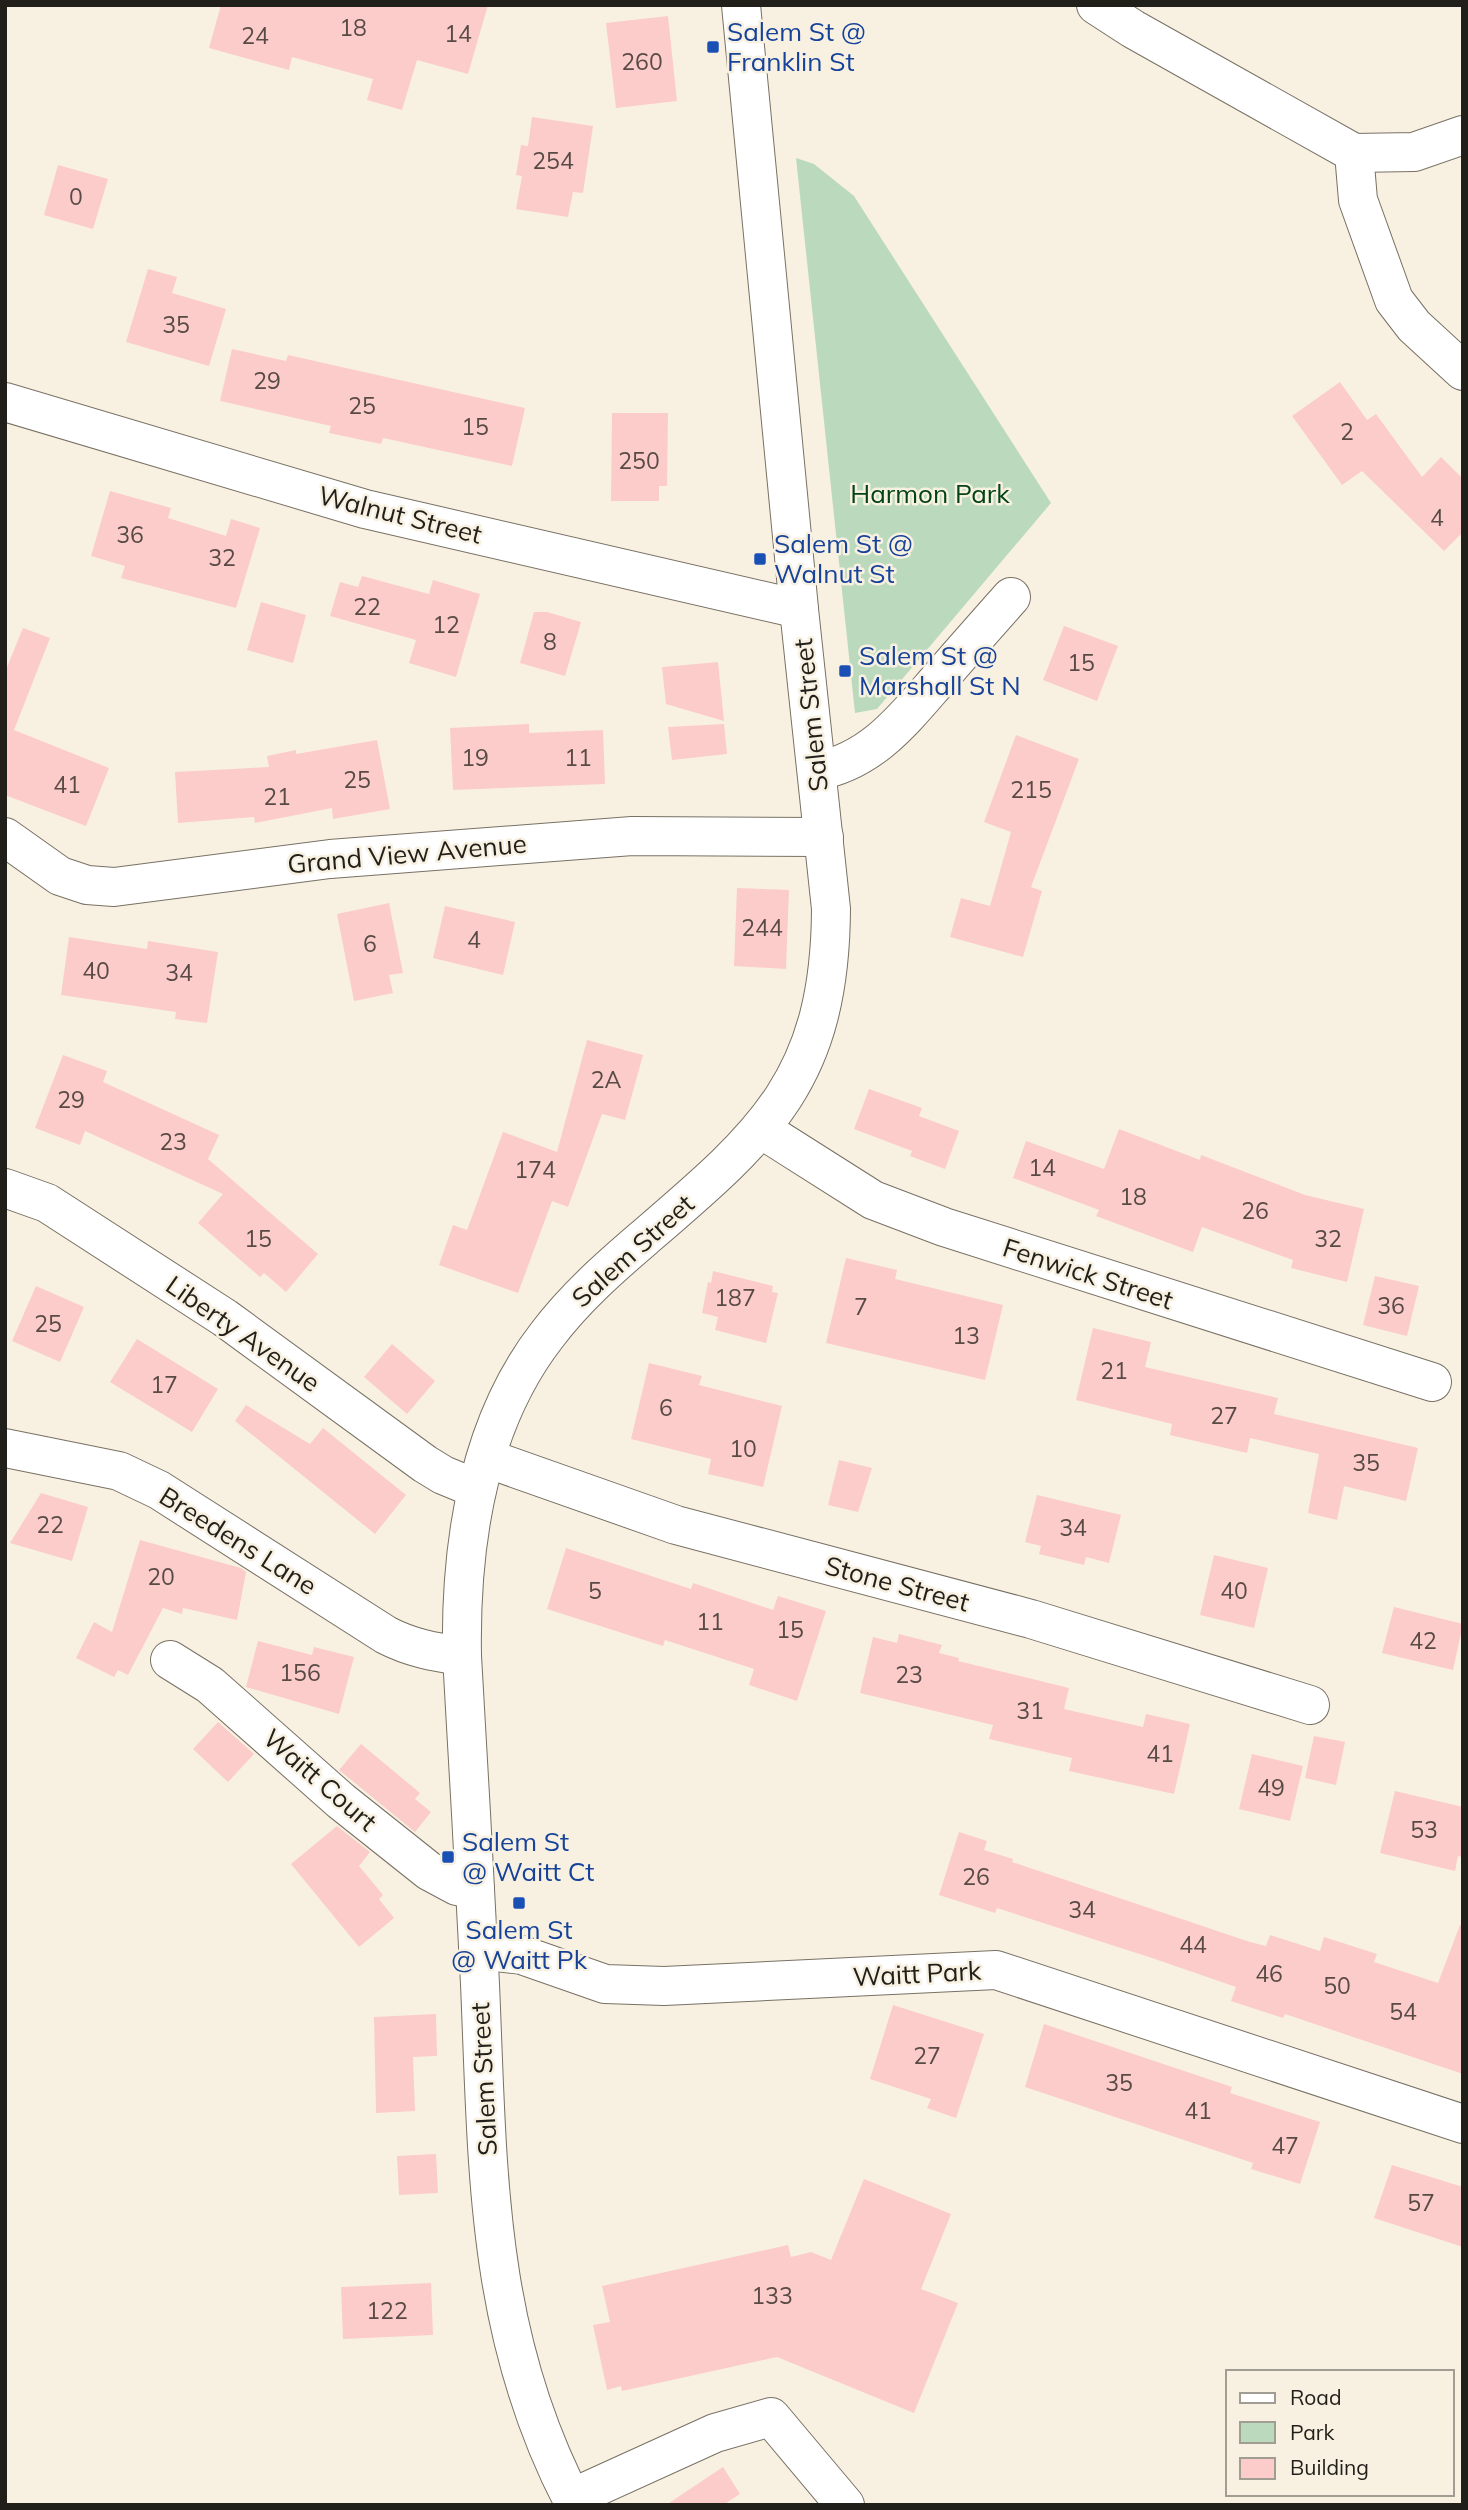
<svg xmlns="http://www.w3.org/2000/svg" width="1468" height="2510" font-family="Mulish,sans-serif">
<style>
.green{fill:#bbdabd}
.building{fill:#fcccca}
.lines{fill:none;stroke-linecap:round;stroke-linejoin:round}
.street-casing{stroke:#787164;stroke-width:40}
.secondary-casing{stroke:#787164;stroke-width:40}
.street{stroke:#fff;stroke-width:38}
.secondary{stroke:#fff;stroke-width:38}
.transit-dot{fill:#1a4fb4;stroke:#f8f1e2;stroke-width:2.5}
.labels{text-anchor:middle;stroke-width:5;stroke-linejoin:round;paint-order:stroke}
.number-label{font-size:23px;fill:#584a45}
.transit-label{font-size:26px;fill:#164399;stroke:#f8f1e2;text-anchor:start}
.park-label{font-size:26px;fill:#024414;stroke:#f8f1e2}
.street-label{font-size:26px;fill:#211f19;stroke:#f8f1e2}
</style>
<rect width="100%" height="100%" fill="#f8f1e2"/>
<path class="green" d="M796,158L814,164L854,196L1051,503L877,709L855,713Z"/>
<g class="building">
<path d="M221,5H488L468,74L417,60L402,110L367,100L373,79L292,57L289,70L209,48Z"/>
<path d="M668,16L677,101L616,108L606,23Z"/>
<path d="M532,117L593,126L583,193L573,192L568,217L516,209L522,176L516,175L521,145L528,146Z"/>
<path d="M58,165L108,179L93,229L44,215Z"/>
<path d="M148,269L177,277L172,293L226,309L209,366L126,342Z"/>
<path d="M232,349L286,361L288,355L525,408L512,466L383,438L381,444L329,433L331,426L220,401Z"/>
<path d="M1340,382L1367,420L1376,414L1422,477L1441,457L1463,479V532L1444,551L1362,471L1342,485L1292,416Z"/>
<path d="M612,413H668L667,486H659V501H611Z"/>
<path d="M110,491L171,508L168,518L226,536L231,519L260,528L236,608L121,578L125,566L91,556Z"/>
<path d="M362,576L429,594L433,580L480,594L456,677L409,663L416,640L330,616L340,582L358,587Z"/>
<path d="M261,602L306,615L293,663L247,650Z"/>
<path d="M534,612H547L581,622L565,676L520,663Z"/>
<path d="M1064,626L1118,646L1097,701L1043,680Z"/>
<path d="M23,628L50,638L14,730L109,768L86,826L5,795V672Z"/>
<path d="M718,662L724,721L666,704L662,667Z"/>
<path d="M529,724V733L603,730L605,784L453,790L450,728Z"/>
<path d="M724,724L727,754L672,760L668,727Z"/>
<path d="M1016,735L1079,759L1031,887L1042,891L1023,957L950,937L961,898L990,906L1011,832L984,822Z"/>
<path d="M377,740L390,809L333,819L332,808L255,823L254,817L178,823L175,772L269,767L267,756L296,750V754Z"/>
<path d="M737,888L789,890L786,969L734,966Z"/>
<path d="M389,903L403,973L389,975L393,993L354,1001L337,914Z"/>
<path d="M445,906L515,922L503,975L433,958Z"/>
<path d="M69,937L147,949L148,941L218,952L207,1023L175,1019L176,1012L61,995Z"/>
<path d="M587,1040L643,1055L625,1120L602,1114L568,1207L552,1201L518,1293L439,1265L453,1225L467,1230L503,1132L557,1152Z"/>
<path d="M63,1055L107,1071L103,1082L219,1135L208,1159L318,1254L286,1292L264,1273L260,1277L198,1223L223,1194L85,1131L80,1145L35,1128Z"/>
<path d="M869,1089L922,1108L919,1116L959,1131L945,1169L910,1156L912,1151L854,1129Z"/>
<path d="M1119,1129L1200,1160L1201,1155L1305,1195L1364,1209L1347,1282L1291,1268L1293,1260L1202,1227L1193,1252L1096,1216L1099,1210L1013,1178L1026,1141L1104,1169Z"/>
<path d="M846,1258L897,1270L895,1279L1003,1305L985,1380L826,1343Z"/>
<path d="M713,1271L773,1286L772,1292L778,1293L766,1343L715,1330L718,1317L702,1313L708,1282L711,1283Z"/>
<path d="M1375,1276L1419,1286L1407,1336L1363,1325Z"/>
<path d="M36,1286L84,1307L60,1362L12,1341Z"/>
<path d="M1093,1328L1151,1342L1145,1367L1278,1398L1274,1414L1418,1448L1406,1501L1344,1486L1337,1520L1308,1513L1319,1454L1250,1438L1247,1453L1170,1435L1172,1424L1076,1400Z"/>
<path d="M137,1339L218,1389L192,1432L110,1382Z"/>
<path d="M392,1344L435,1381L407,1414L364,1377Z"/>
<path d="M649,1363L702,1376L699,1385L782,1406L763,1487L708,1474L711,1459L631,1439Z"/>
<path d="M246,1405L310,1444L323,1428L406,1495L375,1534L235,1421Z"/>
<path d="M839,1460L872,1468L858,1512L828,1505Z"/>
<path d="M41,1493L88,1507L72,1561L10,1543Z"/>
<path d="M1037,1495L1121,1515L1109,1563L1086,1557L1084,1565L1039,1554L1041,1546L1025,1542Z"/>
<path d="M140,1540L241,1568L246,1572L237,1620L183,1608L182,1614L163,1608L128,1675L118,1670L114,1677L76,1658L94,1622L112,1632Z"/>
<path d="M566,1548L691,1589L693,1583L773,1610L778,1596L826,1611L797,1701L749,1685L754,1669L665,1640L663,1646L547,1609Z"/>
<path d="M1214,1555L1268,1568L1254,1628L1200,1615Z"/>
<path d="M1394,1607L1463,1624L1453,1670L1382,1653Z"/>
<path d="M899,1634L942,1645L939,1653L959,1658L958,1661L1069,1688L1064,1709L1143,1727L1146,1714L1190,1724L1174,1794L1069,1771L1072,1758L989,1739L993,1725L860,1693L873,1637L897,1643Z"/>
<path d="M258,1641L312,1655L314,1647L354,1657L339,1714L246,1687Z"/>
<path d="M218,1722L254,1754L228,1782L193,1749Z"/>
<path d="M1314,1736L1345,1742L1336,1785L1305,1778Z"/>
<path d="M361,1744L420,1793L415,1799L431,1812L415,1832L339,1770Z"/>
<path d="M1252,1754L1303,1766L1290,1821L1239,1809Z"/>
<path d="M1395,1791L1463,1807V1857L1458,1856L1455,1871L1380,1853Z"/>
<path d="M337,1826L370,1852L359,1866L383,1895L379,1899L394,1918L359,1947L291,1864Z"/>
<path d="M959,1832L987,1841L984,1850L1013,1859L1012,1862L1250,1942L1266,1946L1270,1935L1320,1951L1324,1937L1377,1954L1374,1962L1438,1983L1460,1925H1463V2074L1285,2014L1283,2018L1231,2001L1236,1987L1152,1958L997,1908L995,1913L939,1895Z"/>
<path d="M893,2005L984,2034L956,2118L927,2108L931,2099L870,2079Z"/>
<path d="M436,2014L437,2056L413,2057L415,2111L376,2113L374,2017Z"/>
<path d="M1044,2024L1232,2087L1230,2093L1320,2122L1300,2184L1251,2169L1253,2163L1025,2087Z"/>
<path d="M436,2154L438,2193L399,2195L397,2156Z"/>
<path d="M1392,2165L1463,2187V2247L1374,2218Z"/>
<path d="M864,2179L951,2214L921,2289L958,2303L914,2413L777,2357L622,2391L621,2386L607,2390L593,2325L610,2322L602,2286L788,2245L791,2257L811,2252L831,2260Z"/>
<path d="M431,2283L433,2335L343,2339L341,2287Z"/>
<path d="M723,2467L740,2494L723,2505H666Z"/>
</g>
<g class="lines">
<g class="street-casing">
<g id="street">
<path d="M1096,5L1133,29L1354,153L1414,152L1463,135"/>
<path d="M1354,153L1358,200L1394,300L1414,326L1463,371"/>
<path d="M5,402L365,509L799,609"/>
<path d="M817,771C872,761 904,719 939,679C963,651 987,624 1011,597"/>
<path d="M5,837L60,876L87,885L114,887L330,859L632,836L824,837"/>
<path d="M761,1129L873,1200L944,1227L1432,1382"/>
<path d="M5,1188L47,1203L225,1318L425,1464L443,1475L477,1489"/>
<path d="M5,1448L119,1471L159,1490L386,1635C411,1648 434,1652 462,1656"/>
<path d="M486,1458L676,1525L1031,1619L1310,1705"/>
<path d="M170,1660L210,1685L341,1801L429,1871L457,1886L475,1889"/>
<path d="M478,1950L522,1955L605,1984L664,1986L996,1970L1463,2124"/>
<path d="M572,2498L715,2433L771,2417L845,2505"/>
</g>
</g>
<g class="secondary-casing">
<path id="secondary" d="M575,2505C485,2335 488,2170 480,1984C475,1875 468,1765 462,1656C460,1545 477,1425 547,1335C575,1298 609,1268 644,1238C765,1134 830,1080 831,909L799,609L741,5"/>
</g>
<use href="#street" class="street"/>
<use href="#secondary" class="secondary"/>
</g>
<g class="transit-dot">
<rect x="706" y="40" width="14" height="14" rx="3.5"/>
<rect x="753" y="552" width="14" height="14" rx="3.5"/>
<rect x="838" y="664" width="14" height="14" rx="3.5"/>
<rect x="441" y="1850" width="14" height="14" rx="3.5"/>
<rect x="512" y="1896" width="14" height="14" rx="3.5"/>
</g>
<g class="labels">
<g class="number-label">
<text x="353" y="36">18</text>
<text x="458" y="42">14</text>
<text x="255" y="44">24</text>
<text x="642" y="70">260</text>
<text x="553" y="169">254</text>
<text x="76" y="205">0</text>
<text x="176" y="333">35</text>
<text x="267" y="389">29</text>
<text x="362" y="414">25</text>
<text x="475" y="435">15</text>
<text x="1347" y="440">2</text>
<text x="639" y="469">250</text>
<text x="1437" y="526">4</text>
<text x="130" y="543">36</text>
<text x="222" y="566">32</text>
<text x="367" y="615">22</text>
<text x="446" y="633">12</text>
<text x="550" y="650">8</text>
<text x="1081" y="671">15</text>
<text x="475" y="766">19</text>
<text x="578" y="766">11</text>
<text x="357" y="788">25</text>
<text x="67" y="793">41</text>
<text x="1031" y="798">215</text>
<text x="277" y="805">21</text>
<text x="762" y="936">244</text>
<text x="474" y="948">4</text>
<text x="370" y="952">6</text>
<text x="96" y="979">40</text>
<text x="179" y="981">34</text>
<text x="606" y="1088">2A</text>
<text x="71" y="1108">29</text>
<text x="173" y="1150">23</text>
<text x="1042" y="1176">14</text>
<text x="535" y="1178">174</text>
<text x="1133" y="1205">18</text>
<text x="1255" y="1219">26</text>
<text x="258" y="1247">15</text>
<text x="1328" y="1247">32</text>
<text x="735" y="1306">187</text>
<text x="1391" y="1314">36</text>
<text x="861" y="1315">7</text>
<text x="48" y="1332">25</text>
<text x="966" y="1344">13</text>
<text x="1114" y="1379">21</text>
<text x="164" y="1393">17</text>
<text x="666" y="1416">6</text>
<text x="1224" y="1424">27</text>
<text x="743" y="1457">10</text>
<text x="1366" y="1471">35</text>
<text x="50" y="1533">22</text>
<text x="1073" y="1536">34</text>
<text x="161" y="1585">20</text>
<text x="595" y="1599">5</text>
<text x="1234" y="1599">40</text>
<text x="710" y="1630">11</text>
<text x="790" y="1638">15</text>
<text x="1423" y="1649">42</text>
<text x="300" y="1681">156</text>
<text x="909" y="1683">23</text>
<text x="1030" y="1719">31</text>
<text x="1160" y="1762">41</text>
<text x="1271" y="1796">49</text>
<text x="1424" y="1838">53</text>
<text x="976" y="1885">26</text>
<text x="1082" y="1918">34</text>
<text x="1193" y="1953">44</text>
<text x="1269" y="1982">46</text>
<text x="1337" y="1994">50</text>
<text x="1403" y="2020">54</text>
<text x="927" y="2064">27</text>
<text x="1119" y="2091">35</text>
<text x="1198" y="2119">41</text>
<text x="1285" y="2154">47</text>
<text x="1421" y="2211">57</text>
<text x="772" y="2304">133</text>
<text x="387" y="2319">122</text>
</g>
<g class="transit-label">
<text x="727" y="41">Salem St @<tspan x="727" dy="30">Franklin St</tspan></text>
<text x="774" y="553">Salem St @<tspan x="774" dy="30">Walnut St</tspan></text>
<text x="859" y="665">Salem St @<tspan x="859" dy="30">Marshall St N</tspan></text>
<text x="462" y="1851">Salem St<tspan x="462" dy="30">@ Waitt Ct</tspan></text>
<text x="519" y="1939" text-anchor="middle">Salem St<tspan x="519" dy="30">@ Waitt Pk</tspan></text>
</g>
<g class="park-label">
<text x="930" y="503">Harmon Park</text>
</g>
<g class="street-label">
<text transform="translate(400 515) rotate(14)" y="9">Walnut Street</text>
<text transform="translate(811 715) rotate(-96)" y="9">Salem Street</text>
<text transform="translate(407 854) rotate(-5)" y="9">Grand View Avenue</text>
<text transform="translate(633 1251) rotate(-42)" y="9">Salem Street</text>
<text transform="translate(1088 1274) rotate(18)" y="9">Fenwick Street</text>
<text transform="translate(243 1334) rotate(35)" y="9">Liberty Avenue</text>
<text transform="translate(238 1541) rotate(32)" y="9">Breedens Lane</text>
<text transform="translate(897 1584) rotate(15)" y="9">Stone Street</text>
<text transform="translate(320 1780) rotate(41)" y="9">Waitt Court</text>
<text transform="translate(917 1974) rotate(-3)" y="9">Waitt Park</text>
<text transform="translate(484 2079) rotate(-93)" y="9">Salem Street</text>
</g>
</g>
<rect width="1468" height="2510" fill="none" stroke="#211f19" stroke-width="14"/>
<rect x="1226" y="2370" width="228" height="126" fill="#f8f1e2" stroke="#a29d92" stroke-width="2"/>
<rect x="1240" y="2393" width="35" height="10" fill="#ffffff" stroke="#a29d92" stroke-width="2"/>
<text x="1290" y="2405" font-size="21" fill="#211f19">Road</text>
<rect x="1240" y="2422" width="35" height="21" fill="#bbdabd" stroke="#a29d92" stroke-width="2"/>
<text x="1290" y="2440" font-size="21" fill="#211f19">Park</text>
<rect x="1240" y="2458" width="35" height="21" fill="#fcccca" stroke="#a29d92" stroke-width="2"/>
<text x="1290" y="2475" font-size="21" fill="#211f19">Building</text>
</svg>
